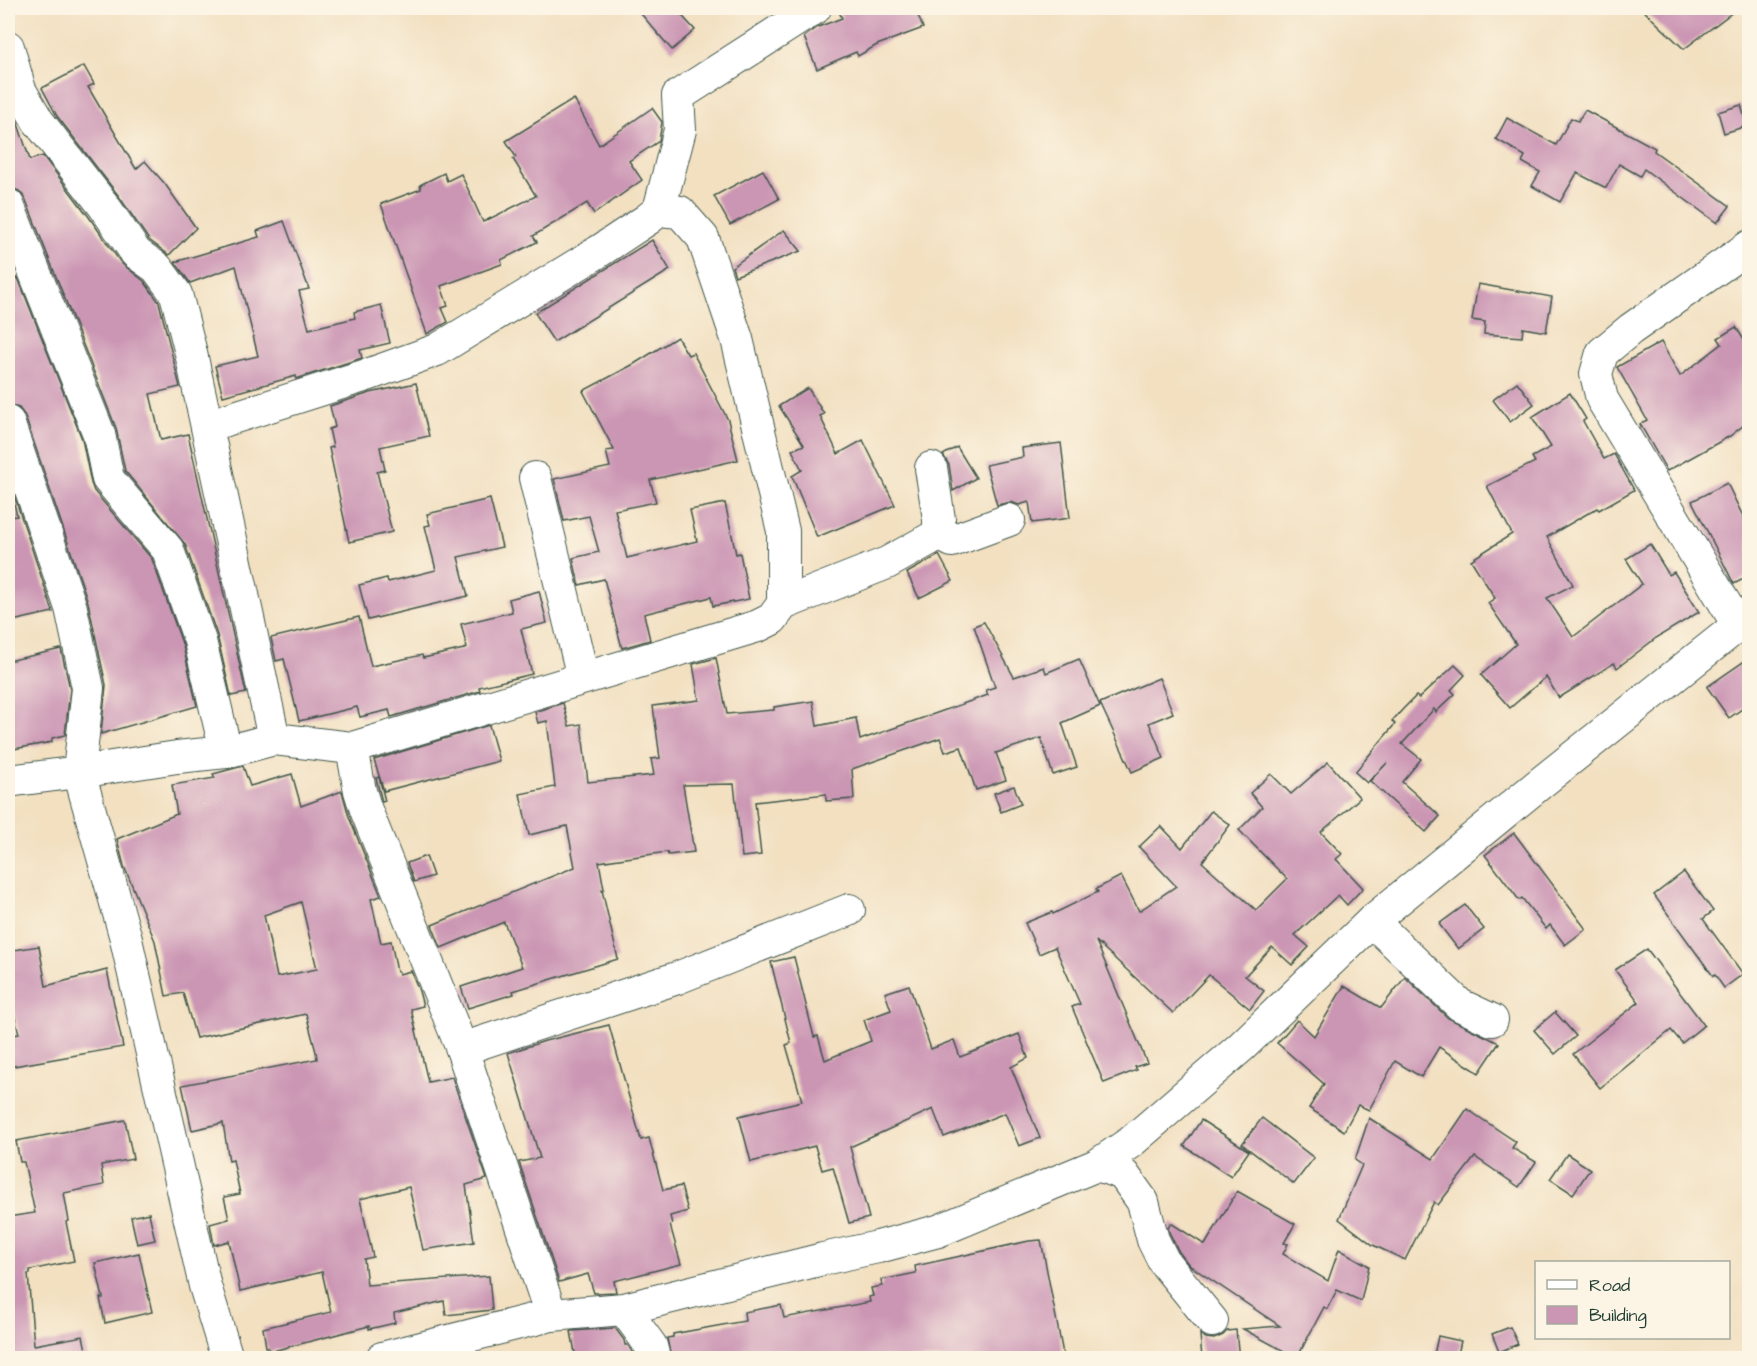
<svg xmlns="http://www.w3.org/2000/svg" width="1757" height="1366" font-family="'Architects Daughter',sans-serif">
<style>
.building{fill:#cb95b4;fill-rule:evenodd}
.lines{fill:none;stroke-linecap:round;stroke-linejoin:round}
.minor-casing{stroke:#3f5549;stroke-width:34}
.minor{stroke:#fff;stroke-width:32}
</style>
<rect width="100%" height="100%" fill="#fcf5e5"/>
<filter id="ink" filterUnits="userSpaceOnUse"><feTurbulence type="fractalNoise" baseFrequency=".0167" numOctaves="2"/><feDisplacementMap in="SourceGraphic" scale="12" xChannelSelector="R" yChannelSelector="G"/><feConvolveMatrix kernelMatrix="1 2 1 2 8 2 1 2 1" color-interpolation-filters="sRGB"/></filter>
<filter id="wash" filterUnits="userSpaceOnUse"><feTurbulence type="fractalNoise" baseFrequency=".008" numOctaves="4" result="noise"/><feDisplacementMap in="SourceGraphic" scale="24" xChannelSelector="R" yChannelSelector="G"/><feGaussianBlur stdDeviation="1.35" result="paint"/><feColorMatrix in="noise" values="0 0 0 0 0 0 0 0 0 0 0 0 0 0 0 0 0 1.4 0 .05"/><feComposite in="paint" operator="in"/></filter>
<g filter="url(#wash)">
<rect width="100%" height="100%" fill="#f2e0c1"/>
<g id="blocks">
<g class="building">
<path d="M636,8H675L695,30L672,50Z"/>
<path d="M837,8H915L923,28L877,45L858,56L856,52L817,69L804,37L818,27L842,18Z"/>
<path d="M1641,8H1738L1684,49Z"/>
<path d="M84,66L94,84L88,87L136,169L145,161L165,184L196,228L169,255L149,240L118,195L57,116L42,88Z"/>
<path d="M574,99L599,145L652,108L662,122L659,141L629,161L642,180L594,214L587,203L533,236L537,242L501,260L502,264L441,286L448,306L442,308L448,322L427,334L381,204L421,189L420,185L444,173L447,181L461,174L483,222L536,196L513,159L516,157L506,141Z"/>
<path d="M8,105L17,121L30,160L43,156L89,217L121,263L144,281L159,302L180,387L150,394L161,440L188,434L246,693L231,696L217,635L185,544L125,471L116,428L25,198L19,191L8,187Z"/>
<path d="M1741,105L1747,126L1724,133L1718,112Z"/>
<path d="M1585,110L1655,148L1654,151L1730,206L1717,223L1644,169L1640,176L1619,164L1606,188L1577,173L1560,202L1532,186L1540,172L1522,162L1525,156L1496,139L1507,118L1556,145L1571,118L1578,121Z"/>
<path d="M763,170L779,199L730,225L714,196Z"/>
<path d="M284,221L309,289L299,291L309,329L355,318L354,312L381,305L390,343L360,350L362,358L296,379V376L223,396L215,366L258,356L236,266L190,283L175,262L259,237L257,231Z"/>
<path d="M784,230L801,251L735,276L732,267Z"/>
<path d="M652,240L670,270L554,342L535,313Z"/>
<path d="M18,278L82,439L91,483L94,491L152,559L183,646L197,706L101,734L106,685L88,602L25,416L19,408L8,405V281Z"/>
<path d="M1478,284L1552,297L1546,332L1523,328L1522,337L1484,334L1485,322L1472,320Z"/>
<path d="M1736,327L1749,348V421L1730,436L1667,471L1640,424L1647,420L1617,367L1661,342L1680,376L1722,344L1718,338Z"/>
<path d="M677,337L688,355L693,353L728,420L738,460L650,480L656,502L615,510L627,558L697,541L690,510L725,503L736,554L740,553L749,599L713,606L711,597L644,614L650,640L622,648L604,579L579,585L573,558L599,552L589,516L564,521L554,479L610,467L606,451L614,450L583,391L634,364Z"/>
<path d="M1517,382L1534,404L1510,422L1493,400Z"/>
<path d="M416,383L429,436L380,447L385,470L377,472L392,532L349,542L329,448L333,447L329,429L335,427L330,406L370,393Z"/>
<path d="M808,388L824,414L820,416L838,454L863,440L895,505L817,537L792,476L802,470L792,450L804,445L779,406Z"/>
<path d="M1570,393L1586,419L1583,421L1604,459L1614,454L1634,490L1599,510L1597,508L1547,537L1573,585L1547,598L1573,637L1642,584L1626,559L1650,544L1669,575L1674,572L1699,612L1656,638L1617,668L1614,663L1559,698L1546,677L1510,708L1481,675L1516,644L1488,603L1495,598L1471,560L1512,534L1487,486L1535,462L1532,457L1551,447L1532,417Z"/>
<path d="M1061,443L1070,518L1032,523L1029,502L1019,505L1011,502L997,505L986,465L1023,457L1022,448Z"/>
<path d="M957,447L976,478L953,491L949,465L943,455Z"/>
<path d="M8,477L53,612L8,622V517L17,516Z"/>
<path d="M1727,483L1749,529V576L1734,584L1692,501Z"/>
<path d="M490,499L502,547L458,557L468,596L368,620L359,585L387,578L388,582L436,570L425,526L430,525L427,514Z"/>
<path d="M939,555L953,581L919,598L907,573Z"/>
<path d="M539,591L547,623L521,629L532,674L479,687L480,691L391,717L389,710L360,717L357,707L299,721L284,659L276,661L271,638L359,617L371,666L422,655L423,658L464,649L467,648L461,624L512,612L509,599Z"/>
<path d="M984,622L1014,677L1044,667L1046,673L1079,659L1100,706L1062,723L1077,767L1053,775L1041,738L996,753L1006,780L976,790L961,747L945,752L940,738L852,769L854,799L826,801V794L755,802L761,855L742,857L734,784L683,785L694,852L668,855L667,852L599,862L604,889L602,890L618,959L513,991L514,994L468,1008L461,987L522,967L504,922L441,948L432,925L575,867L567,826L529,835L520,794L555,787L547,721L538,723L535,712L563,703L569,726L581,724L588,782L654,775L651,759L660,758L653,706L699,700L693,664L716,658L727,714L774,710V707L813,701L817,726L856,718L860,740L988,695L986,690L995,687L974,626Z"/>
<path d="M61,649L70,689L65,735L52,738V742L8,750V661Z"/>
<path d="M1749,658V704L1729,718L1707,687Z"/>
<path d="M1455,665L1465,675L1451,690L1455,694L1436,712L1434,709L1402,744L1421,759L1402,782L1440,816L1426,832L1370,781L1387,763L1367,783L1355,772L1395,724L1392,721L1404,708L1416,696L1419,698Z"/>
<path d="M1159,678L1173,713L1149,723L1164,758L1132,772L1100,703Z"/>
<path d="M489,725L499,761L384,791L374,760Z"/>
<path d="M1328,762L1360,798L1321,832L1342,854L1336,859L1363,888L1347,905L1338,895L1295,935L1309,947L1292,965L1272,947L1245,976L1264,991L1250,1009L1209,975L1173,1013L1096,941L1147,1063L1135,1067L1137,1070L1104,1083L1072,1007L1080,1004L1055,947L1039,954L1025,923L1052,912L1053,914L1098,892L1096,889L1121,876L1139,911L1176,886L1139,847L1161,826L1182,848L1211,811L1230,825L1202,862L1256,910L1287,879L1239,830L1262,807L1250,793L1271,774L1291,794Z"/>
<path d="M243,766L250,786L292,774L301,806L342,791L349,817L381,896L371,899L381,943L391,941L397,972H399V974L411,971L419,991L423,1006L411,1009L428,1082L452,1077L487,1179L466,1185L474,1242L423,1250L409,1187L360,1199L373,1257L364,1259L367,1285L489,1276L492,1310L446,1315L444,1301L394,1313L395,1323L369,1329V1326L269,1352L268,1347H266L263,1328L331,1312L322,1272L240,1291L229,1241L214,1245L210,1224L229,1219L224,1197L240,1194L233,1160L229,1161L223,1123L192,1130L182,1085L317,1059L316,1052L306,1014L196,1038L183,993L166,996L155,941L124,866L117,839L177,814L172,785L215,778L213,774ZM301,902L317,969L277,977L264,915Z"/>
<path d="M379,777L385,801L382,802L376,778Z"/>
<path d="M1014,786L1021,804L1001,812L994,793Z"/>
<path d="M1514,833L1586,929L1565,945L1550,925L1546,929L1522,898L1519,900L1485,855Z"/>
<path d="M426,856L433,876L414,882L407,863Z"/>
<path d="M1684,872L1713,911L1703,919L1743,974L1724,988L1715,975L1713,976L1654,895Z"/>
<path d="M1465,905L1484,929L1458,949L1439,924Z"/>
<path d="M39,946L46,986L107,970L123,1047L8,1067V1036L19,1034L8,990V951Z"/>
<path d="M1647,949L1704,1025L1682,1043L1671,1030L1600,1088L1573,1054L1639,1002L1615,970Z"/>
<path d="M794,957L814,1037L818,1036L825,1060L871,1041L864,1020L891,1010L885,993L909,985L931,1049L954,1040L960,1057L1019,1034L1028,1058L1011,1067L1040,1138L1019,1146L1005,1113L944,1137L933,1109L850,1147L869,1218L849,1223L833,1167L822,1170L815,1146L751,1162L739,1116L802,1101L786,1045L791,1043L771,962Z"/>
<path d="M1405,977L1448,1018L1499,1043L1479,1073L1439,1047L1421,1077L1395,1061L1369,1110L1358,1105L1344,1131L1309,1108L1324,1084L1277,1043L1297,1020L1314,1036L1344,986L1381,1008Z"/>
<path d="M1555,1012L1576,1036L1555,1054L1534,1030Z"/>
<path d="M609,1025L641,1140L649,1138L663,1190L681,1186L688,1211L670,1216L672,1224L670,1225L681,1264L614,1281L616,1292L594,1293L588,1274L559,1282L519,1162L540,1158L508,1053L545,1041Z"/>
<path d="M1467,1109L1516,1142L1512,1148L1536,1162L1519,1187L1475,1157L1438,1205L1434,1202L1405,1260L1373,1245L1339,1219L1362,1165L1355,1160L1369,1118L1433,1159Z"/>
<path d="M1262,1118L1314,1158L1294,1184L1242,1144Z"/>
<path d="M125,1120L133,1159L101,1165L104,1185L64,1193L69,1221L66,1222L74,1261L30,1270V1274H28L34,1345L83,1336L88,1359H8V1217L35,1213L24,1162H20L16,1141Z"/>
<path d="M1201,1120L1249,1151L1231,1177L1184,1146Z"/>
<path d="M1567,1154L1590,1169L1573,1194L1550,1179Z"/>
<path d="M1237,1191L1295,1224L1284,1243L1288,1244L1283,1254L1328,1281L1339,1249L1369,1266L1361,1301L1337,1290L1327,1309L1324,1307L1297,1358L1243,1329L1280,1326L1189,1265L1179,1252L1170,1234L1168,1228L1171,1223L1205,1245Z"/>
<path d="M149,1213L155,1240L137,1244L131,1217Z"/>
<path d="M1041,1240L1064,1359H671L667,1338L673,1337V1334L745,1321L744,1312L781,1305L784,1318L870,1302L869,1297L873,1296L871,1288L882,1286L881,1280L916,1273L915,1266L1029,1241Z"/>
<path d="M139,1253L152,1312L105,1323L100,1298H103L95,1263Z"/>
<path d="M1510,1327L1518,1344L1499,1352L1492,1334Z"/>
<path d="M615,1328L624,1340L625,1345H628L636,1359H576L571,1331Z"/>
<path d="M1236,1330L1239,1359H1202L1200,1334L1206,1338L1214,1339L1223,1335L1227,1331Z"/>
<path d="M1438,1336L1461,1341L1457,1359L1434,1355Z"/>
</g>
</g>
</g>
<g filter="url(#ink)">
<use href="#blocks" fill-opacity="0" stroke="#3f5549" stroke-width="1.5"/>
<g class="lines">
<g class="minor-casing">
<g id="minor">
<path d="M8,47L20,90L38,121L104,206L136,253L157,268L176,294L191,353L274,739"/>
<path d="M8,205L99,434L108,479L168,550L200,641L226,752"/>
<path d="M8,422L71,608L88,688L79,772L125,935L205,1286L227,1358"/>
<path d="M207,426L370,374L437,350L598,252L648,219L659,210L680,130L678,96L815,8"/>
<path d="M535,478L583,678"/>
<path d="M939,534L952,541L1009,520"/>
<path d="M783,604L887,563L939,534V519L931,468"/>
<path d="M1738,625L1602,399L1596,374L1602,353L1631,329L1750,246"/>
<path d="M352,748L360,791L366,810L462,1049L551,1315"/>
<path d="M8,781L79,772L177,757L226,752L274,739L352,748L758,626L772,619L783,604V531L737,339L703,238L680,212L659,210"/>
<path d="M1372,921L1460,1005L1492,1020"/>
<path d="M462,1049L677,978L849,910"/>
<path d="M1097,1165L1123,1174L1143,1202L1153,1240L1164,1262L1212,1321"/>
<path d="M624,1309L651,1346L654,1358"/>
<path d="M382,1358L551,1315L624,1309L823,1259L878,1247L938,1231L1097,1165L1131,1142L1241,1047L1372,921L1543,781L1750,616"/>
</g>
</g>
<use href="#minor" class="minor"/>
</g>
</g>
<rect width="1757" height="1366" fill="none" stroke="#fcf5e5" stroke-width="30"/>
<rect x="1535" y="1261" width="195" height="78" fill="#fcf5e5" stroke="#a4ab9e" stroke-width="1.5"/>
<rect x="1547" y="1280" width="30" height="9" fill="#ffffff" stroke="#a4ab9e" stroke-width="1.5"/>
<text x="1589" y="1291" font-size="18" fill="#1f3d34">Road</text>
<rect x="1547" y="1306" width="30" height="18" fill="#cb95b4" stroke="#a4ab9e" stroke-width="1.5"/>
<text x="1589" y="1321" font-size="18" fill="#1f3d34">Building</text>
</svg>
